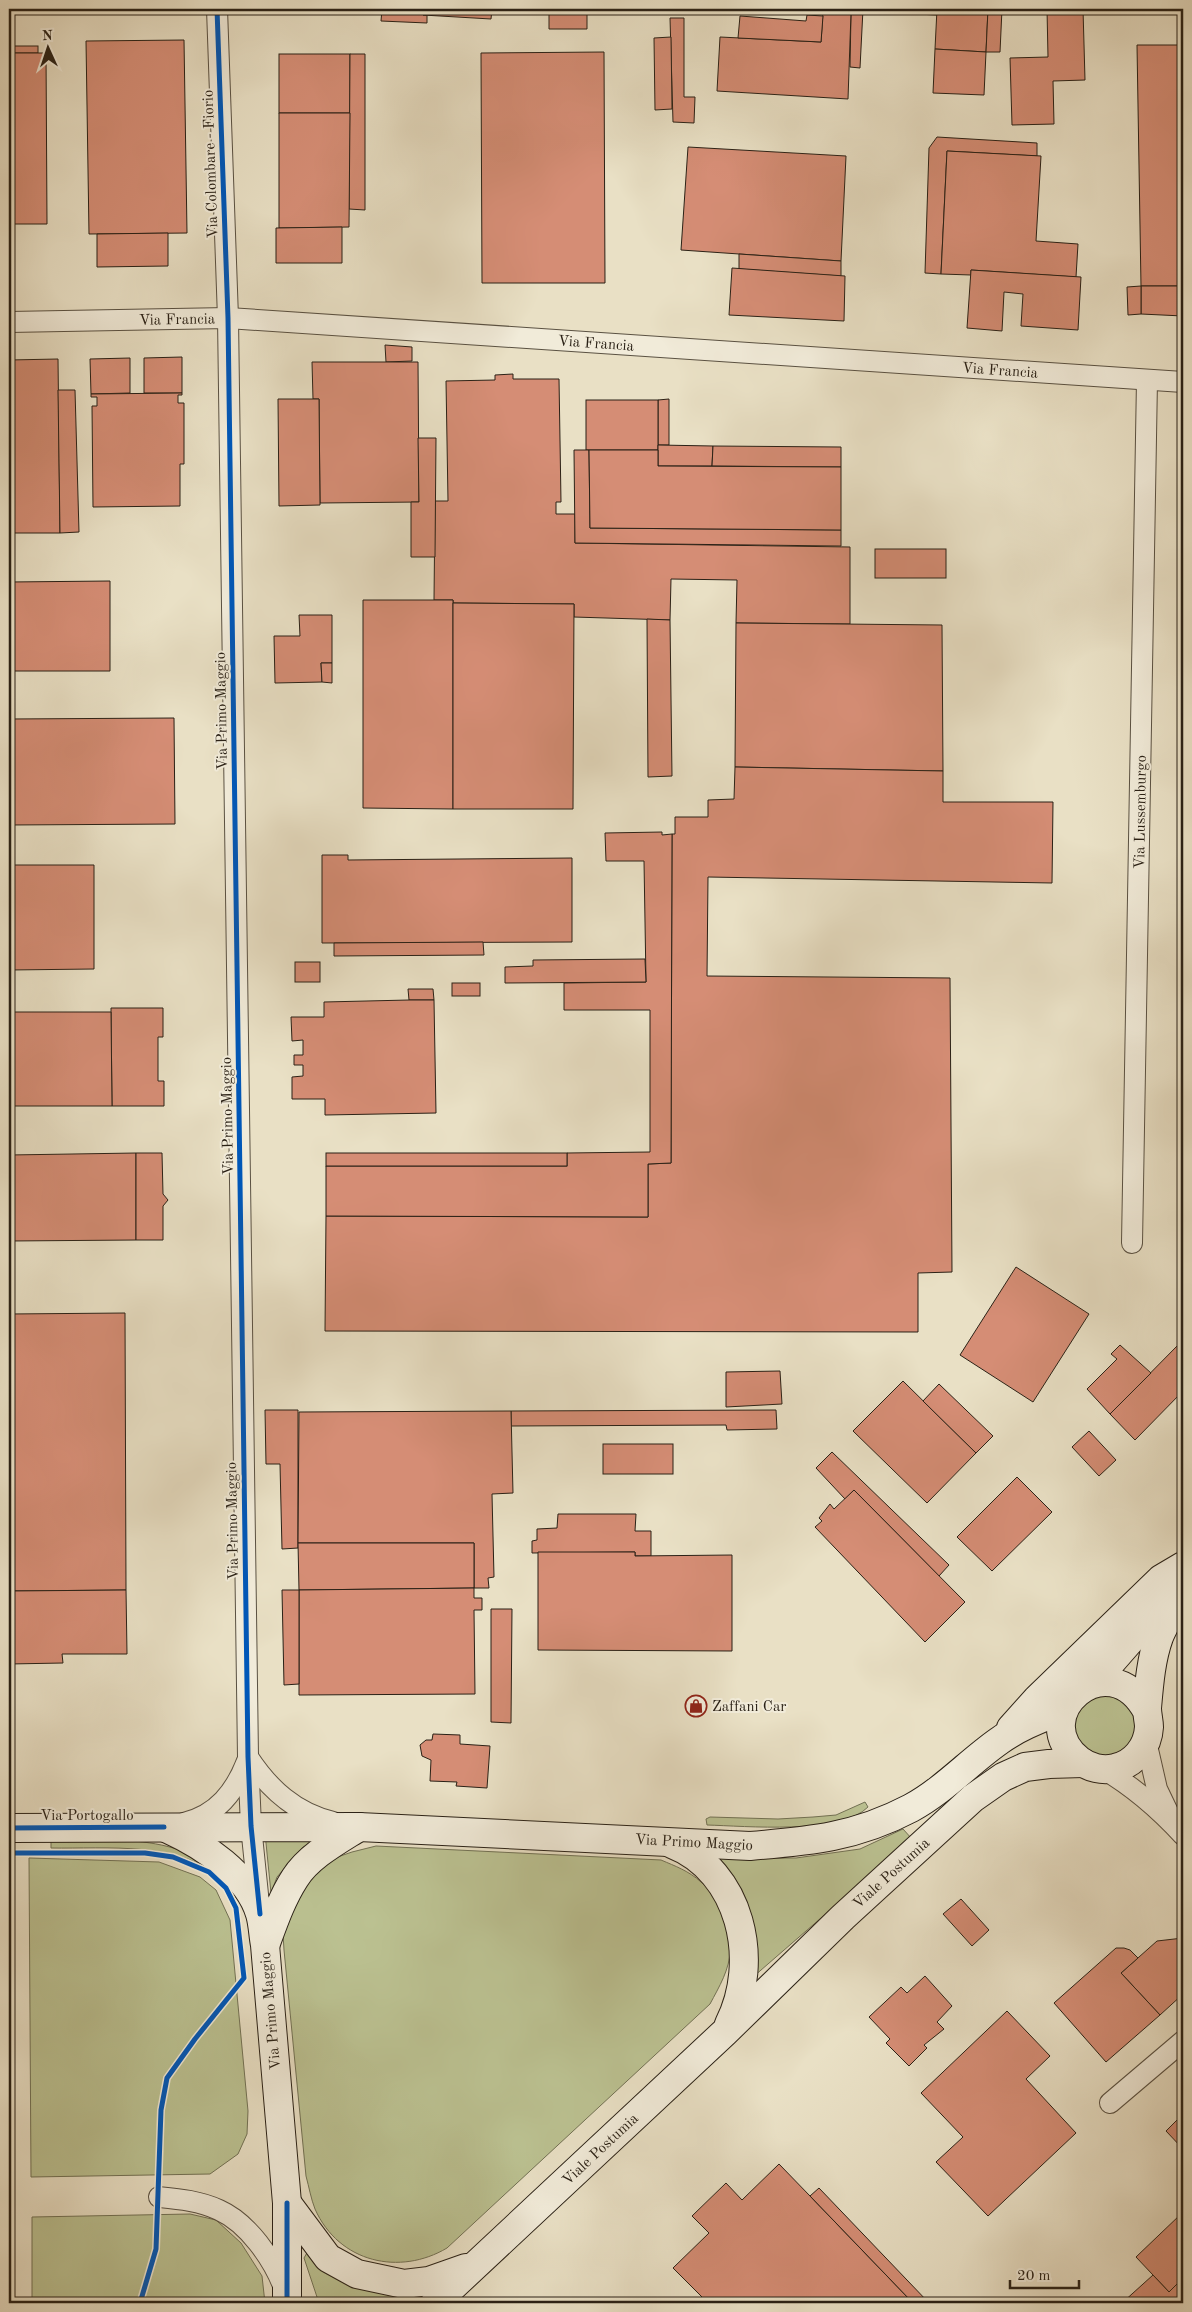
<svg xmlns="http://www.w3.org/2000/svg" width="1192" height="2312" font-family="'Old Standard TT',serif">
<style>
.green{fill:#bbc191;stroke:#727154}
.building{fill:#d58d75;stroke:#2a2116}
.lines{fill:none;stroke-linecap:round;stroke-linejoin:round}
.minor-casing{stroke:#5a5142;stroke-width:22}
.secondary-casing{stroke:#2a2116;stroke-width:30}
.minor{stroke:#f1ebd9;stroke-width:20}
.secondary{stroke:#f1ebd9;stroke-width:28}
.cycleway-casing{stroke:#f1ebd9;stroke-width:8}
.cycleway{stroke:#0057b8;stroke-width:5}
.labels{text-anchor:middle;stroke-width:4;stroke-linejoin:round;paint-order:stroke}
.street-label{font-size:15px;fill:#2a2116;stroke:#f1ebd9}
.poi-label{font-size:15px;fill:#2a2116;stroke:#f1ebd9;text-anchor:start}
</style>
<rect width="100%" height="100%" fill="#e9e0c5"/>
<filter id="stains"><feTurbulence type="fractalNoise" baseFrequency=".004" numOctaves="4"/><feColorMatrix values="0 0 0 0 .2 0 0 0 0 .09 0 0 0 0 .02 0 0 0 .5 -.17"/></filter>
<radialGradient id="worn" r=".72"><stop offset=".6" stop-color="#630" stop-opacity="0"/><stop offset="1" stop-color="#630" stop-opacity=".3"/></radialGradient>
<g class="green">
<path d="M1095,1694H1117L1136,1711L1137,1734C1133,1740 1127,1749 1122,1753C1105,1763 1077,1750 1074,1730C1073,1724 1075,1717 1077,1711Z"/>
<path d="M865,1802L868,1807C841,1835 745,1826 707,1825L706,1819L710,1817L778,1819L813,1817L836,1815Z"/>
<path d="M903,1829L912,1839L753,1977C760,1917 746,1905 714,1858H796L860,1849Z"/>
<path d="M265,1833L324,1837L303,1847L277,1877L271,1893Z"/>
<path d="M51,1840C117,1840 201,1831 239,1898H236C232,1893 230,1887 225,1882C184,1840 105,1849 51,1848Z"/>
<path d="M376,1846L661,1860C675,1866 689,1871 701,1882C718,1897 731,1927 730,1950C730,1969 719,1987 710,2004L447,2248C400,2276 339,2263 315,2209C311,2199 309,2187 306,2176L284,1950L283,1934L304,1884L329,1860L352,1852Z"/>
<path d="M29,1858L159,1862L200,1877L216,1890L230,1920L248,2111L247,2134L238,2154L210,2174L31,2177Z"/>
<path d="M190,2214L216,2220L241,2243L262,2276L265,2303H32V2217Z"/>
<path d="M308,2251L427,2293L417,2303H319L304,2258Z"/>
</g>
<g class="building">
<path d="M382,9H423V15H427V23L381,21Z"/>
<path d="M423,9H492L491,19L423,15Z"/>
<path d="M549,9L587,10V29H549Z"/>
<path d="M839,9H863L860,68L850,67L851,13H839Z"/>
<path d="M917,9H937V15L916,14Z"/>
<path d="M937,9H988L986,52L935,49Z"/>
<path d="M988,9H1002L1000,52H986Z"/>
<path d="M1047,9H1083L1085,80L1053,81L1054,124L1012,125L1010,58L1048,57Z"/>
<path d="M823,12L851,13L848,99L717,91L720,37L821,42Z"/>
<path d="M807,15L823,16L821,42L738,38L740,16L806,21Z"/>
<path d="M670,18H684V97H695L694,123L673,122Z"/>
<path d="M671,37L672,109L655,110L654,38Z"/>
<path d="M184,40L187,233L89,234L86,41Z"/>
<path d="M1137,45H1183V286H1141Z"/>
<rect x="9" y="46" width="29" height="7"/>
<path d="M935,49L986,52L984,95L933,93Z"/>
<path d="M604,52L605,283H482L481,53Z"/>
<path d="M9,53H46L47,224H9Z"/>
<rect x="279" y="54" width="71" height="59"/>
<path d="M350,54H365V210L349,209Z"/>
<path d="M279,113H350L349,227L279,228Z"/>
<path d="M937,137L1037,143V156L947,151L941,274L925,273L929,148Z"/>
<path d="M688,147L846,156L841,261L681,250Z"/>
<path d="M947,151L1041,156L1036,241L1078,244L1076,277L971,270V275L941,274Z"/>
<path d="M342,227V263H276V228Z"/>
<path d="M168,233V266L97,267V234Z"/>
<path d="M739,254L841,261V276L739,269Z"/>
<path d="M732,268L845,276L844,321L729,315Z"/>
<path d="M971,270L1081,277L1078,330L1021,326L1023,294L1004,292L1002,331L967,328Z"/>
<path d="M1141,286H1183V316L1141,314Z"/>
<path d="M1141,286V314L1128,315L1127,287Z"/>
<path d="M385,345L412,347V361L386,362Z"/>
<path d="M182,357V393H144V358Z"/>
<path d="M130,358V393L91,394L90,359Z"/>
<path d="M58,359L60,533H9V360Z"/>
<path d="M312,362H418L419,502L320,503L319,399H313Z"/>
<path d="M513,374V379H559L561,502H556V514H575V543L850,547V624L736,623L737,580L671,579L670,620L574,617V604L453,603V600H434L435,501H448L446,381L495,380V375Z"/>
<path d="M58,390H75L79,532L60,533Z"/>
<path d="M182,393V395H178V403H184V464H180V506L93,507L92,406H97V397H91V394Z"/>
<path d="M278,399H319L320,505L279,506Z"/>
<path d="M669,399V445H658V400Z"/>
<rect x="586" y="400" width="72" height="50"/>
<path d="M418,438H436L435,557H411V502H419Z"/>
<path d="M658,445L713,446L712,466H658Z"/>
<path d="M713,446L841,447V467L712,466Z"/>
<path d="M574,450H589L590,528L841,530V546L575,543Z"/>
<path d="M589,450H658V466L841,467V530L590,528Z"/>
<rect x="875" y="549" width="71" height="29"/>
<path d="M110,581V671H9V582Z"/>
<path d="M363,600H453V809L363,808Z"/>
<path d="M453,603L574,604L573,809H453Z"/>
<path d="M299,615H332V663H321L322,682L275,683L274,636H300Z"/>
<path d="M647,619L670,620L672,776L648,777Z"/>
<path d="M736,623L942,625L943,771L735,767Z"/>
<path d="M321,663H332V683L322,682Z"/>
<path d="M174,718L175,824L9,825V719Z"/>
<path d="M735,767L943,771V802H1053L1052,883L708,877L707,976L950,978L952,1272L918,1273V1332L325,1331L326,1216L648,1217V1164L671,1163L672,834H675V817H708V800L734,799Z"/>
<path d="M662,832V835L672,834L671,1163L648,1164V1217L326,1216V1166H567V1153L650,1152V1010H564V983L646,982L644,861H606L605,833Z"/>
<path d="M322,855H348V860L572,858V942L322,943Z"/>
<path d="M9,865H94V969L9,970Z"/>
<path d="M483,942L484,955L334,956V943Z"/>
<path d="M645,959L646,982L505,983V967L533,966V960Z"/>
<rect x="295" y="962" width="25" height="20"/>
<rect x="452" y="983" width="28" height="13"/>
<path d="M408,989H433L434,1000H409Z"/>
<path d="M409,1000H434L436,1113L325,1115V1099H292V1077L303,1076V1065H294V1055H303V1040L292,1041L291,1017H324V1002Z"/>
<path d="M111,1008H163V1037H158V1081H164V1106H112Z"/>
<path d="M9,1012H111L112,1106H9Z"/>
<path d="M136,1153V1240L9,1241V1155Z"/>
<path d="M136,1153H162L163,1194L168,1200L163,1206V1240H136Z"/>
<rect x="326" y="1153" width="241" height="13"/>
<path d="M1016,1267L1089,1314L1033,1402L960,1355Z"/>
<path d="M125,1313L126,1590L9,1591V1314Z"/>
<path d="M1179,1344L1183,1348V1391L1135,1440L1110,1414Z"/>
<path d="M1120,1345L1151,1373L1110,1414L1087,1389L1117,1359L1111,1354Z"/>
<path d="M780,1371L782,1404L726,1407V1372Z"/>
<path d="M903,1381L976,1453L927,1503L853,1431Z"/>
<path d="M939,1384L993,1436L976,1453L923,1401Z"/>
<path d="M265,1410H298V1548L282,1549L280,1464H266Z"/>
<path d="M776,1410L777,1429L727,1430L726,1425L511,1426V1411Z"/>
<path d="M511,1411L513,1493L492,1494L494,1577L488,1578L489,1588H474V1543H298L299,1412Z"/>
<path d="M1089,1431L1116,1460L1099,1476L1072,1447Z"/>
<rect x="603" y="1444" width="70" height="30"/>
<path d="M832,1452L949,1565L939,1576L854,1490L845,1499L816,1468Z"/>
<path d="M1017,1477L1052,1512L992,1571L957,1537Z"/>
<path d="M854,1490L965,1602L925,1642L815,1527L822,1521L819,1518L830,1504L834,1509Z"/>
<path d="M558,1514H636L635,1531H651V1556H635V1552L532,1553V1541L537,1540V1529L557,1528Z"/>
<path d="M298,1543H474V1588L299,1590Z"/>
<path d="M538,1552H635V1556L732,1555V1651L538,1650Z"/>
<path d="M474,1588V1598H482V1610H474L475,1694L299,1695V1590Z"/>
<path d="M126,1590L127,1654H62L63,1663L9,1664V1591Z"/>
<path d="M282,1590H299V1684L284,1685Z"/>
<path d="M491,1609H512L511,1723L491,1722Z"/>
<path d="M433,1734L460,1735V1744L490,1746L487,1788L456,1786L457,1782L430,1781L431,1760L422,1756L420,1745L426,1740H432Z"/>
<path d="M961,1899L989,1930L972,1946L943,1914Z"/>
<path d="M1183,1938V1994L1160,2015L1121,1973L1157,1941Z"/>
<path d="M1116,1948H1124L1130,1950L1138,1958L1121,1973L1160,2015L1106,2062L1054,2003Z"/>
<path d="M925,1976L952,2006L937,2022L944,2029L924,2045L927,2048L909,2066L886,2043L890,2039L869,2017L901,1987L907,1993Z"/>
<path d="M1007,2011L1050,2056L1026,2079L1076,2133L988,2216L936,2162L963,2137L921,2093Z"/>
<path d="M1183,2114V2149L1166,2131Z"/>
<path d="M779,2164L810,2196L913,2303H708L673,2268L709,2233L692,2216L726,2183L742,2200Z"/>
<path d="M819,2188L929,2303H913L810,2196Z"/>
<path d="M1181,2214L1183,2217V2278L1169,2292L1136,2257Z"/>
<path d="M1153,2275L1169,2292L1183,2278V2303H1122Z"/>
</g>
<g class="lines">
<g class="minor-casing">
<g id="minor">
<path d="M217,9L228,318L248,1757L251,1826L259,1904"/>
<path d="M9,322L228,318L1183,382"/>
<path d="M1132,1243L1147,380"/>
<path d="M1146,1741L1157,1789L1169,1814"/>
<path d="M248,1757C269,1789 295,1813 333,1822"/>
<path d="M1103,1769C1134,1787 1159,1809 1183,1835"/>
<path d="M184,1823C217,1815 235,1792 247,1761"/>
<path d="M1110,2103L1183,2041"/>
<path d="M159,2197C179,2199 200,2201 219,2210C248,2223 273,2259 284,2288"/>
</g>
</g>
<g class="secondary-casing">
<g id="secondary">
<path d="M1093,1683L1168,1597"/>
<path d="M1147,1711C1108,1640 1024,1716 1079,1760C1089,1768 1103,1771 1115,1768C1134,1764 1148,1747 1149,1727C1149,1721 1147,1715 1147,1708C1149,1685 1151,1659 1159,1637C1165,1622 1175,1607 1183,1594"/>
<path d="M1011,1728L1037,1699L1161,1579L1183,1566"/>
<path d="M9,1828L359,1827L750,1846C811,1841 856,1837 911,1808C944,1790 969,1762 999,1741C1018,1727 1042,1718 1064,1709"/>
<path d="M168,1829C203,1845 249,1875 260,1914C263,1924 263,1935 265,1945L287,2203V2303"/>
<path d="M672,1844C741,1871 761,1961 729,2024"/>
<path d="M266,1943C274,1921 282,1898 295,1878C309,1856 337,1841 359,1827"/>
<path d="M287,2203L328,2258L357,2274L404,2284L429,2281L466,2268"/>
<path d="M435,2303L725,2032L843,1917L973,1798L1003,1777L1025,1767L1049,1764L1083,1763"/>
</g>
</g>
<use href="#minor" class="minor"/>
<use href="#secondary" class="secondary"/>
<g class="cycleway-casing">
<g id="cycleway">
<path d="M217,9L228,318L248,1757L251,1826L260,1914"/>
<path d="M9,1828L164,1827"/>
<path d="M9,1853H145L173,1857L209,1872L226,1888L236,1908L244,1978L195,2039L167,2078L161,2110L156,2249L140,2303"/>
<path d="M287,2203V2303"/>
</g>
</g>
<use href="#cycleway" class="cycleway"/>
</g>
<defs>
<g id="shop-ring" transform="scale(1.125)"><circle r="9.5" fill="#f1ebd9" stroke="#8f2418" stroke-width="1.5"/><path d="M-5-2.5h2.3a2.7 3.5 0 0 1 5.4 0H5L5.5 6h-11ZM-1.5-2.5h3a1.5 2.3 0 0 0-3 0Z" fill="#8f2418"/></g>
</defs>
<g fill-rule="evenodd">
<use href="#shop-ring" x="696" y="1706"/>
</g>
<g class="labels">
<g class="street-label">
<text transform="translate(210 164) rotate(-92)" y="5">Via Colombare - Fiorio</text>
<text transform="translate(177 319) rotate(-1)" y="5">Via Francia</text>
<text transform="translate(596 343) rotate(4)" y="5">Via Francia</text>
<text transform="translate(1000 370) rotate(4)" y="5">Via Francia</text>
<text transform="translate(221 711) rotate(-91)" y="5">Via Primo Maggio</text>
<text transform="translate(1140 812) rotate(-89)" y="5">Via Lussemburgo</text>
<text transform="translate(227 1116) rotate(-91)" y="5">Via Primo Maggio</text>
<text transform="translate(232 1521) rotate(-91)" y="5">Via Primo Maggio</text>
<text x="87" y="1820">Via Portogallo</text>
<text transform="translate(694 1842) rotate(3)" y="5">Via Primo Maggio</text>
<text transform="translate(891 1873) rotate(-42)" y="5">Viale Postumia</text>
<text transform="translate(270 2011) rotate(-95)" y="5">Via Primo Maggio</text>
<text transform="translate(600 2149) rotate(-43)" y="5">Viale Postumia</text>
</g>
<g class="poi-label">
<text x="712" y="1711">Zaffani Car</text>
</g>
</g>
<rect width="1192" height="2312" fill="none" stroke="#e9e0c5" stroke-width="30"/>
<rect x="10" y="10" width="1172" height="2292" fill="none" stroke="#2a2116" stroke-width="2.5"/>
<rect x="15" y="15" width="1162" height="2282" fill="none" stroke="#2a2116"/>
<g transform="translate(48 48) rotate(357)" stroke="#f1ebd9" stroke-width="4" paint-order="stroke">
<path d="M0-4L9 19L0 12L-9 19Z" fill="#2a2116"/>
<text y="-8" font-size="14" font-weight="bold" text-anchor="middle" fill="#2a2116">N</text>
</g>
<path d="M1010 2280v8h69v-8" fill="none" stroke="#2a2116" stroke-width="2.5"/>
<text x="1017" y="2280" font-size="15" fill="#2a2116" stroke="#f1ebd9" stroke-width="4" paint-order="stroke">20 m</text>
<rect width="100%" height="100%" filter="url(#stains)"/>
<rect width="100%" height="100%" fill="url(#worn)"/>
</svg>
